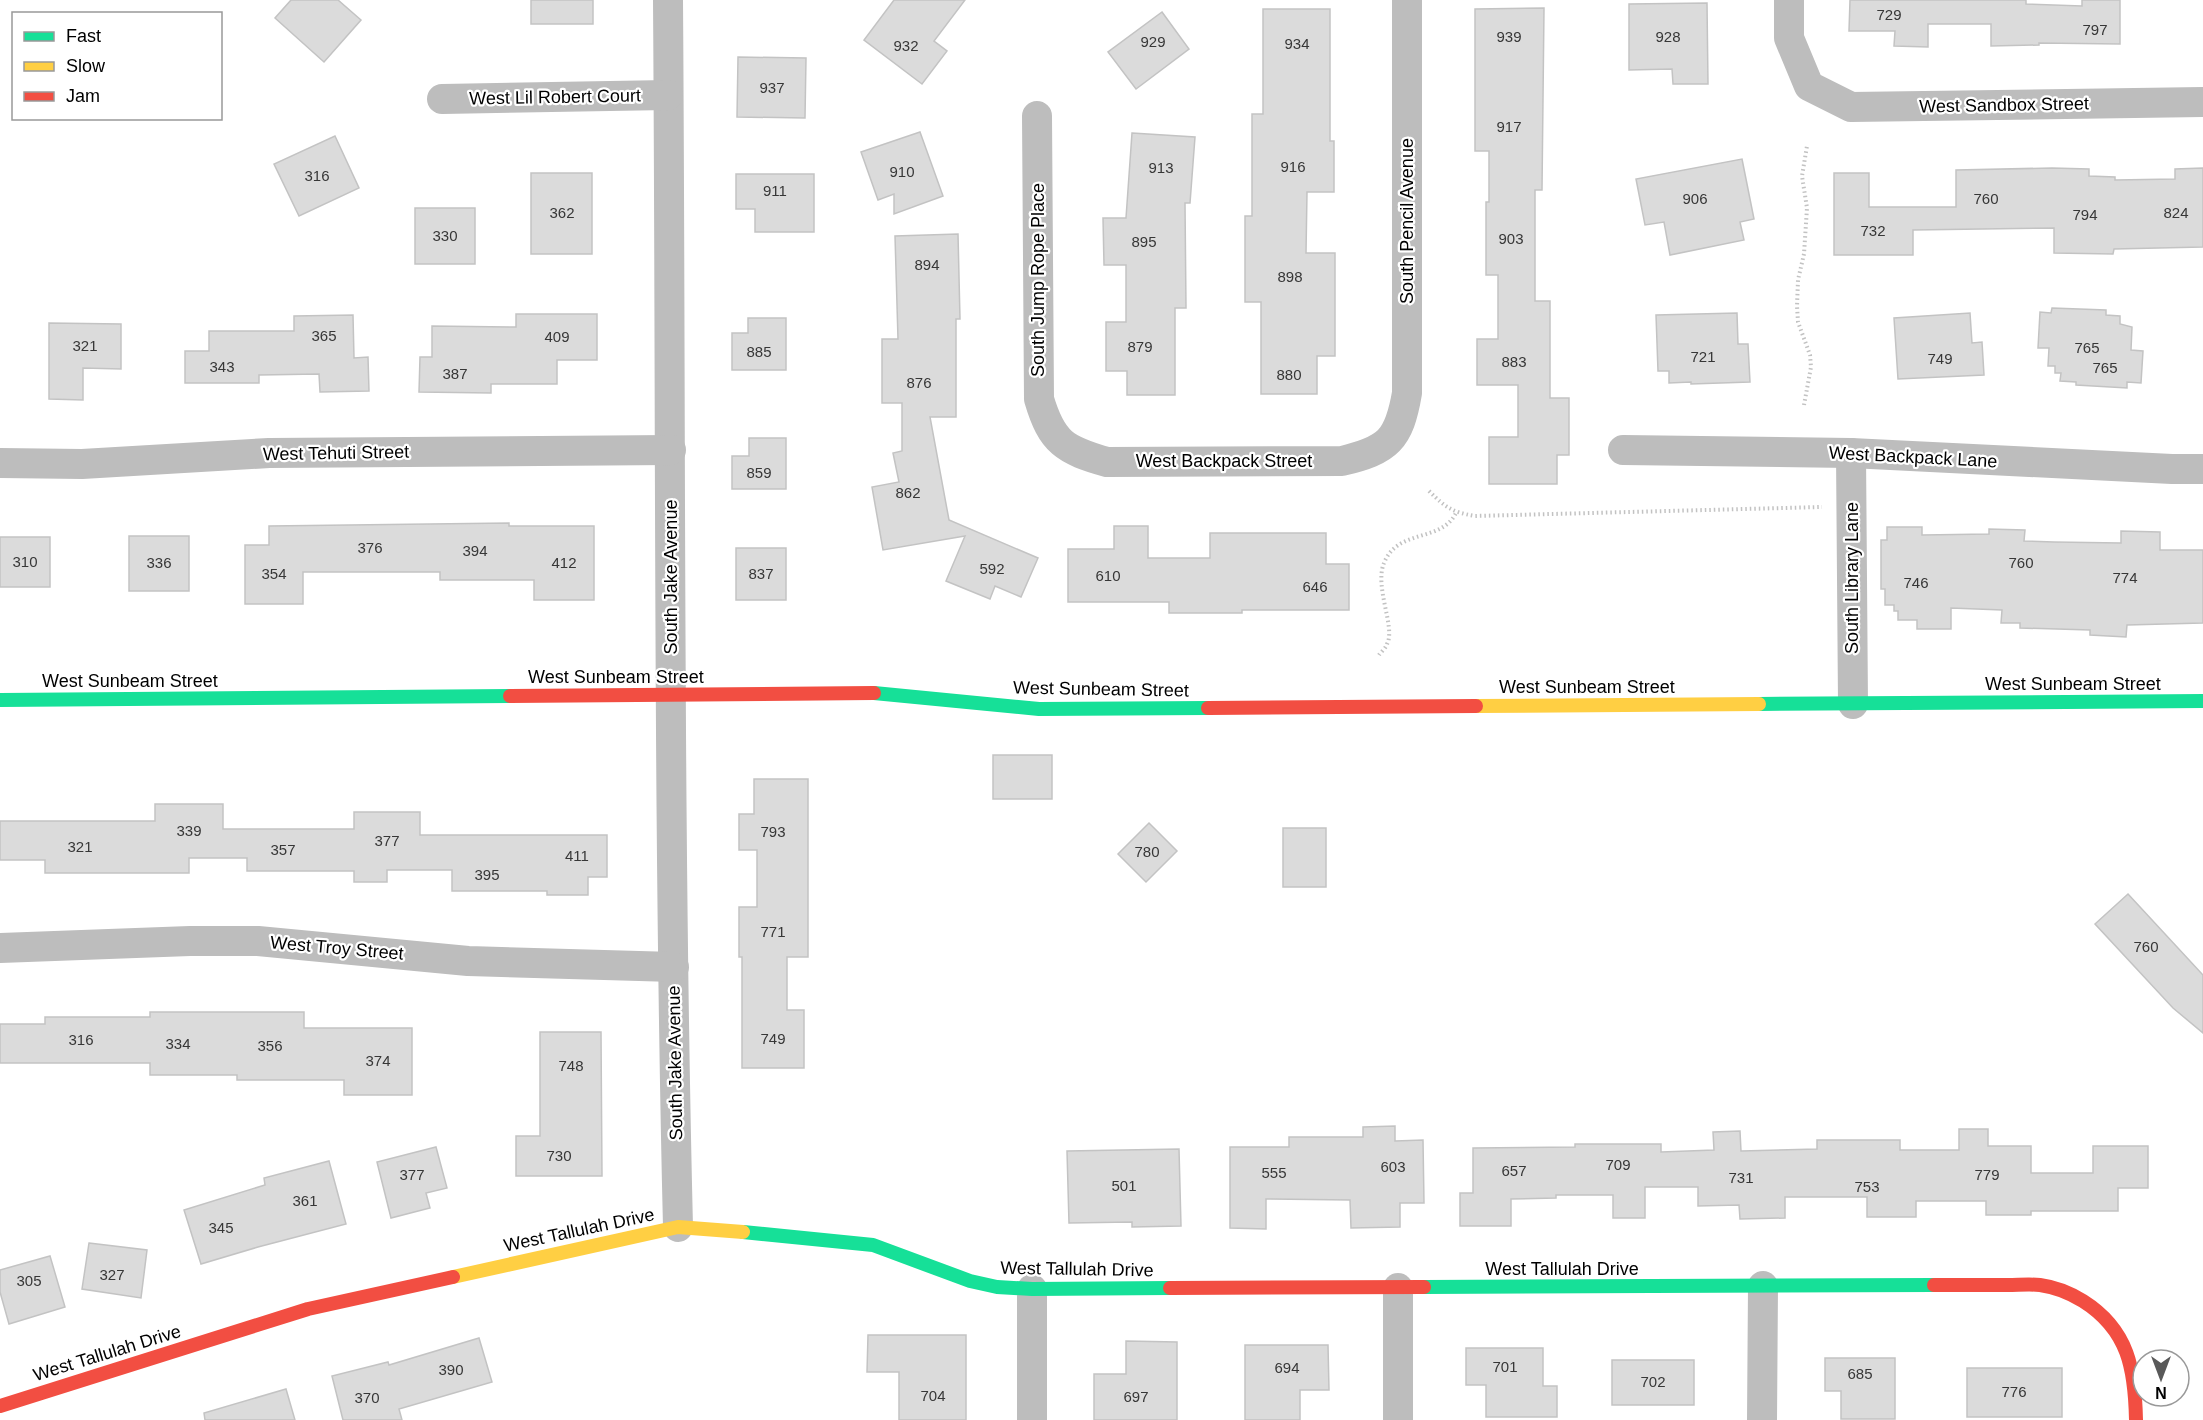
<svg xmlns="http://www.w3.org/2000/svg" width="2203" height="1420" font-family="Arial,sans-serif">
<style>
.building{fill:#dbdbdb;stroke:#c3c3c3;stroke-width:1.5}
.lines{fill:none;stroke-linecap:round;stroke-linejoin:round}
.path{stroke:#c2c2c2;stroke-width:4;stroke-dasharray:1.5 3;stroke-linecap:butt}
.street{stroke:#bdbdbd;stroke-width:30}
.fast{stroke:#16e098;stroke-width:14}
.slow{stroke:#ffcf43;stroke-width:14}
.jam{stroke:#f24e42;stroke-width:14}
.labels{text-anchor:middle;stroke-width:4.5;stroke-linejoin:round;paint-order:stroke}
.number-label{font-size:15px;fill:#373737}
.street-label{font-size:18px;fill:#000;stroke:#fff}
</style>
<rect width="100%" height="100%" fill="#fff"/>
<g class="building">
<path d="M291,0H338L361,20L324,62L275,18Z"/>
<rect x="531" y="0" width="62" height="24"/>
<path d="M894,0H965L934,41L947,51L922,84L864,40Z"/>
<path d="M1850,0H2026V4L2082,6V0H2120V44L2039,43V45L1991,46V24H1928V47L1894,46L1895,31H1849Z"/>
<path d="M1707,3L1708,84H1673L1672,69L1629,70V4Z"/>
<path d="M1544,8L1542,190H1535V301H1550V398H1569V455H1557V484H1489V437H1518V385H1477V339H1498V275H1486V202H1489V151H1475V9Z"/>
<path d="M1263,9H1330V141H1334V192H1307L1306,253H1335V356H1317V394H1261V302H1245V216H1252V114H1263Z"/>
<path d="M1162,12L1189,49L1136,89L1108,52Z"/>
<path d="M738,57L806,58L805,118L737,117Z"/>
<path d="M920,132L943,196L894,214V194L878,200L861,152Z"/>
<path d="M1132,133L1195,137L1190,203H1185L1186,308H1175V395H1127V371H1106V322H1126V265H1104L1103,218H1126Z"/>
<path d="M335,136L359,188L299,216L274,164Z"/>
<path d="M1742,159L1754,219L1740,222L1744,240L1670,255L1664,222L1645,225L1636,179Z"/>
<path d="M2052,168L2089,169V176L2115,177V180L2175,179V169L2203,168V247L2114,249L2113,254L2054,253V228L1913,230V255H1834V173H1869V207H1956V170Z"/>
<rect x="531" y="173" width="61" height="81"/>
<path d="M736,174H814V232H755V209H736Z"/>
<rect x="415" y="208" width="60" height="56"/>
<path d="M958,234L960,319H956V417H930L949,520L1038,558L1021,597L995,586L990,599L946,581L965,536L883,550L872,487L899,482L893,453L902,451V403H882V339H898L895,236Z"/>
<path d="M2052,308L2106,310V315L2120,316V324L2132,327L2131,350L2143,351L2141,383L2127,382V388L2076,385V382L2060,381L2061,373H2055V366H2048L2049,348H2038L2040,312L2051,313Z"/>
<path d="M1737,313L1738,344H1748L1750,382L1691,384V382L1669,383V371H1658L1656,315Z"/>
<path d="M1970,313L1972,343L1982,342L1984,375L1898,379L1894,318Z"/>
<path d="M516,314H597V360H557V384H491V393L419,392L420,357H432V326L516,327Z"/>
<path d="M353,315L354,358L368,357L369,391L320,392L319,374L259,375V383H185V351H209V331H294V316Z"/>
<path d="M748,318H786V370H732V333H748Z"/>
<path d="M49,323L121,324V369L83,368V400L49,399Z"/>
<path d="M749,438H786V489H732V456H749Z"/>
<path d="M509,523V526H594V600H534V580H440V572H303V604H245V545H269V526Z"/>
<path d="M1114,526H1148V558H1210V533H1326V564H1349V610H1242V613H1169V602H1068V549H1114Z"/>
<path d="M1887,527H1922V535L1989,534V529L2025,530L2024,541L2054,542L2121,543V531L2160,532V550H2203V623L2127,625L2126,637L2090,635V630L2020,628V623H2001L2002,610L1951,608V629H1917V620H1898V611H1894V605H1885V589H1881V540H1887Z"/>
<rect x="129" y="536" width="60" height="55"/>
<rect x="0" y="537" width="50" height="50"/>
<rect x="736" y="548" width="50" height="52"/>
<rect x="993" y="755" width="59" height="44"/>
<path d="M754,779H808V957H787V1010H804V1068H742V957H739V907H757V850H739V814H754Z"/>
<path d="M155,804H223V829H354V812H420V835H607V877H588V895H547V891H452V870H387V882H354V871H247V858H189V873H45V860H0V821H155Z"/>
<path d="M1149,823L1177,851L1146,882L1118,854Z"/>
<rect x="1283" y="828" width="43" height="59"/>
<path d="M2128,894L2203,975V1033L2173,1008L2095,924Z"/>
<path d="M150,1012H304V1028H412V1095H344V1080H237V1075H150V1063H0V1024H45V1017H150Z"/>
<path d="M540,1032H601L602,1176H516V1136H540Z"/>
<path d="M1395,1126V1141L1423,1140L1424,1203H1400V1227L1351,1228L1350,1200L1266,1199V1229L1230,1228V1147H1289V1137H1363V1127Z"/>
<path d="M1959,1129H1988V1146H2031V1173H2093V1146H2148V1188H2118V1211H2031V1215H1986V1201H1916V1217H1867V1197H1785V1218L1740,1219L1739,1205L1698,1206V1187H1645V1218H1613V1195H1556V1198L1511,1199V1226H1460V1193H1473V1148L1575,1147V1144H1661V1152L1714,1150L1713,1132L1740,1131L1741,1151L1817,1149V1140H1900V1150H1959Z"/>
<path d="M436,1147L447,1188L426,1193L430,1208L391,1218L377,1162Z"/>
<path d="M1179,1149L1181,1226L1132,1227V1222L1069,1223L1067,1151Z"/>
<path d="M329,1161L346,1224L258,1247L201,1264L184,1210L265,1185L264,1178Z"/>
<path d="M89,1243L147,1250L141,1298L82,1289Z"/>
<path d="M50,1256L65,1307L9,1324L0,1292V1270Z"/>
<path d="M868,1335H966V1420H899V1372H867Z"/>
<path d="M479,1338L492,1382L399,1409L402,1420H343L332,1376L388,1362L389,1365Z"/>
<path d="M1126,1341L1177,1342V1420H1094V1374H1126Z"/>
<path d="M1245,1345H1328L1329,1390H1300V1420H1245Z"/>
<path d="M1466,1348H1543V1386H1557V1417H1486V1385H1466Z"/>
<path d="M1825,1358H1895V1419H1841V1391H1825Z"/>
<rect x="1612" y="1360" width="82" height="45"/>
<rect x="1967" y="1368" width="95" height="49"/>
<path d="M286,1389L295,1420H205L204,1413Z"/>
</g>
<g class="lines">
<g class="path">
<path d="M1804,405L1811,367L1810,355L1798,322L1797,306L1798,280L1804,254L1807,208L1802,176L1807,146"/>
<path d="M1429,491C1446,508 1452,512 1475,516L1822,507"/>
<path d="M1379,655C1381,652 1386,648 1387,644C1396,628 1374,587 1384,563C1398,528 1441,543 1456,513"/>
</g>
<g class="street">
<path d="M668,0C671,409 668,818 678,1227"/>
<path d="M1789,0V38L1809,86L1851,107L2203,102"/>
<path d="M442,99L668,95"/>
<path d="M1037,116L1039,399C1052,443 1065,450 1107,462L1342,461C1388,450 1399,440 1407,393V0"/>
<path d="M1623,450L1851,453L2172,469H2203"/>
<path d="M1851,453L1853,704"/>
<path d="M0,463L82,464L269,453L671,450"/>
<path d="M0,948L190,941H258L468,961L674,967"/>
<path d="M1398,1288V1420"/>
<path d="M1032,1420V1289"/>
<path d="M1762,1420L1763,1286"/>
</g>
<g class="fast">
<path d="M874,693L1039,709L1208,708"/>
<path d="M0,700L510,696"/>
<path d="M1759,704L2203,701"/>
<path d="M743,1232L873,1245L970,1281L997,1287L1032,1289L1170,1288"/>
<path d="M1424,1287L1934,1285"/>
</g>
<g class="slow">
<path d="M1476,706L1759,704"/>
<path d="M453,1277L678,1227L743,1232"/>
</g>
<g class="jam">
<path d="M510,696L874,693"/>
<path d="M1208,708L1476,706"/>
<path d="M1934,1285C1959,1285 1983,1285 2008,1285C2018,1285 2030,1284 2040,1285C2055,1287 2070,1293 2083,1301C2129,1330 2135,1370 2136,1420"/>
<path d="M1170,1288L1424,1287"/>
<path d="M0,1406L308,1309L453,1277"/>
</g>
</g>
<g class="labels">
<g class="number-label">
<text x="1889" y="20">729</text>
<text x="2095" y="35">797</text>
<text x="1509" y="42">939</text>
<text x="1668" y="42">928</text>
<text x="1153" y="47">929</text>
<text x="1297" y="49">934</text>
<text x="906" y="51">932</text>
<text x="772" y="93">937</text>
<text x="1509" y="132">917</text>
<text x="1293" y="172">916</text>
<text x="1161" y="173">913</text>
<text x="902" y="177">910</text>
<text x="317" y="181">316</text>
<text x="775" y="196">911</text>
<text x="1695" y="204">906</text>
<text x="1986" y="204">760</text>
<text x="562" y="218">362</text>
<text x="2176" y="218">824</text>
<text x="2085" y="220">794</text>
<text x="1873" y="236">732</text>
<text x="445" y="241">330</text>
<text x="1511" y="244">903</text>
<text x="1144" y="247">895</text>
<text x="927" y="270">894</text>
<text x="1290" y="282">898</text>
<text x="324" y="341">365</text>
<text x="557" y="342">409</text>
<text x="85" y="351">321</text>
<text x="1140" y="352">879</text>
<text x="2087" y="353">765</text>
<text x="759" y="357">885</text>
<text x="1703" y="362">721</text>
<text x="1940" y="364">749</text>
<text x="1514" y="367">883</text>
<text x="222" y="372">343</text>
<text x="2105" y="373">765</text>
<text x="455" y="379">387</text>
<text x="1289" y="380">880</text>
<text x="919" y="388">876</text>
<text x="759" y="478">859</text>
<text x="908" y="498">862</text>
<text x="370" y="553">376</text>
<text x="475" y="556">394</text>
<text x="25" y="567">310</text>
<text x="159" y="568">336</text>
<text x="564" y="568">412</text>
<text x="2021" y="568">760</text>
<text x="992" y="574">592</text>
<text x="274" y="579">354</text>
<text x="761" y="579">837</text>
<text x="1108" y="581">610</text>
<text x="2125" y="583">774</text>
<text x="1916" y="588">746</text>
<text x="1315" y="592">646</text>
<text x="189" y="836">339</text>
<text x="773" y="837">793</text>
<text x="387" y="846">377</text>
<text x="80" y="852">321</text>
<text x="283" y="855">357</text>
<text x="1147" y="857">780</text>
<text x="577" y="861">411</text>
<text x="487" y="880">395</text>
<text x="773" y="937">771</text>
<text x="2146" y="952">760</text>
<text x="773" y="1044">749</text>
<text x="81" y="1045">316</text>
<text x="178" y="1049">334</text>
<text x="270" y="1051">356</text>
<text x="378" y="1066">374</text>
<text x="571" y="1071">748</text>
<text x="559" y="1161">730</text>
<text x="1618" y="1170">709</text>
<text x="1393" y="1172">603</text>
<text x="1514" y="1176">657</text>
<text x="1274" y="1178">555</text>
<text x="412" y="1180">377</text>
<text x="1987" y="1180">779</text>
<text x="1741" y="1183">731</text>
<text x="1124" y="1191">501</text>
<text x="1867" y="1192">753</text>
<text x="305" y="1206">361</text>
<text x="221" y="1233">345</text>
<text x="112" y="1280">327</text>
<text x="29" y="1286">305</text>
<text x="1505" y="1372">701</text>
<text x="1287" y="1373">694</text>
<text x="451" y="1375">390</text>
<text x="1860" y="1379">685</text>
<text x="1653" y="1387">702</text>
<text x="2014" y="1397">776</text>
<text x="933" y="1401">704</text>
<text x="1136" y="1402">697</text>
<text x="367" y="1403">370</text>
</g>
<g class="street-label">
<text transform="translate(555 97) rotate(-1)" y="6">West Lil Robert Court</text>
<text transform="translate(2004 105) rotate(-1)" y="6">West Sandbox Street</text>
<text transform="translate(1407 221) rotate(-90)" y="6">South Pencil Avenue</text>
<text transform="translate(1038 280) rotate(-90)" y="6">South Jump Rope Place</text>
<text transform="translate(336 453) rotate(-1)" y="6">West Tehuti Street</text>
<text transform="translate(1913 457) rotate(3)" y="6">West Backpack Lane</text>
<text x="1224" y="467">West Backpack Street</text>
<text transform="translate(671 577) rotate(-90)" y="6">South Jake Avenue</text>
<text transform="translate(1852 578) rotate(-90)" y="6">South Library Lane</text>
<text x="616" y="683">West Sunbeam Street</text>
<text x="130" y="687">West Sunbeam Street</text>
<text x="2073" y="690">West Sunbeam Street</text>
<text x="1587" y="693">West Sunbeam Street</text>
<text transform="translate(1101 689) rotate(1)" y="6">West Sunbeam Street</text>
<text transform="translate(337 948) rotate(5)" y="6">West Troy Street</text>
<text transform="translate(675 1063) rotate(-91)" y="6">South Jake Avenue</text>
<text transform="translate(579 1230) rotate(-12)" y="6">West Tallulah Drive</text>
<text transform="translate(1077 1269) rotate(1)" y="6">West Tallulah Drive</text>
<text x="1562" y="1275">West Tallulah Drive</text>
<text transform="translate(107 1353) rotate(-17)" y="6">West Tallulah Drive</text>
</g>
</g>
<rect x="12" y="12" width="210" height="108" fill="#ffffff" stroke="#999999" stroke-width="1.5"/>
<rect x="24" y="32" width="30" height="9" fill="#16e098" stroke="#999999" stroke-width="1.5"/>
<text x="66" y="42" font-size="18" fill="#000000">Fast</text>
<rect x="24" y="62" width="30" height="9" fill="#ffcf43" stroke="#999999" stroke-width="1.5"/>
<text x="66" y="72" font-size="18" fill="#000000">Slow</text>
<rect x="24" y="92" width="30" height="9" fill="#f24e42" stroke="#999999" stroke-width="1.5"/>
<text x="66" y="102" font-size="18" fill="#000000">Jam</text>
<g transform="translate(2161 1378) rotate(180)"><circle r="28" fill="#ffffff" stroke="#999999" stroke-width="1.5"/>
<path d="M0-4.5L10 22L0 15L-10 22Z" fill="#595959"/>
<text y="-9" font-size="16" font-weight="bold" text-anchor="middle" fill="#000000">N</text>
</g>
</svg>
